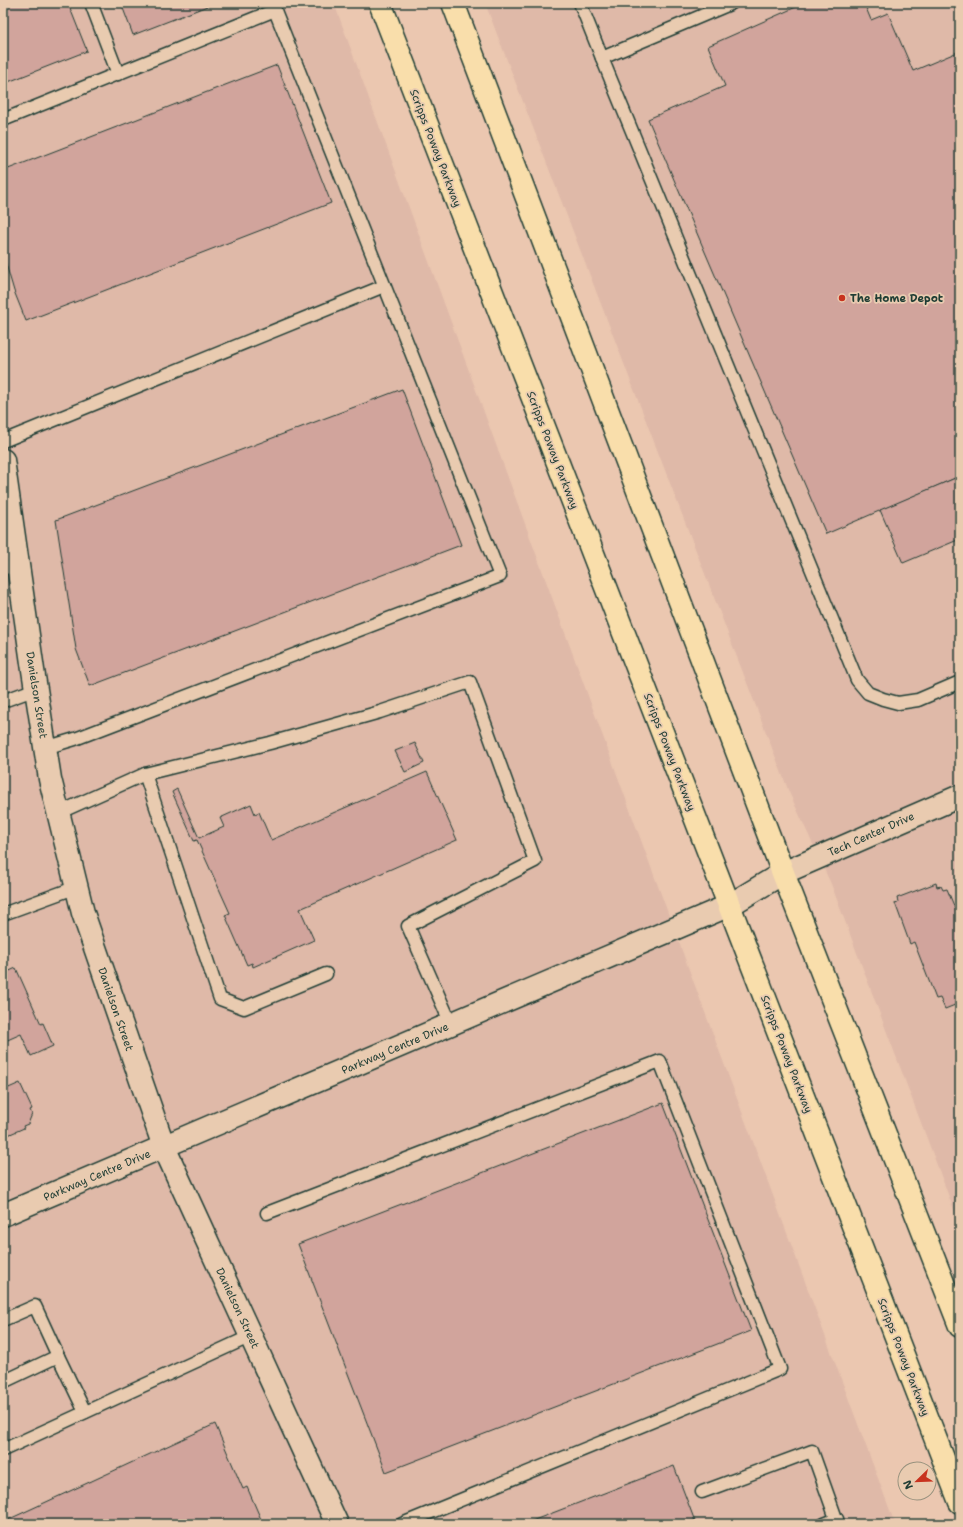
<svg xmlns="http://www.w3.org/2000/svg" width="963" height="1527" font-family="'Shantell Sans',sans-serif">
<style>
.built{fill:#dfb9a8}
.building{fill:#d1a49c;stroke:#1f3d34}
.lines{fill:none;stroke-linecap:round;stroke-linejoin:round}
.lane-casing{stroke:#1f3d34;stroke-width:15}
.secondary-casing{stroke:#1f3d34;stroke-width:25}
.primary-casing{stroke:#1f3d34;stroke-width:25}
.lane{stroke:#e9cbb0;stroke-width:12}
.secondary{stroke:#e9cbb0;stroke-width:22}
.primary{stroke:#f9deab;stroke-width:22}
.poi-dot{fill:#c8321e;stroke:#e9cbb0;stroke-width:1.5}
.labels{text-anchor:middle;stroke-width:3.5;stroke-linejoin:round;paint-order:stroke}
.street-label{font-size:11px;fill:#1f3d34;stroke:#e9cbb0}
.poi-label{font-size:11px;font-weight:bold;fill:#1f3d34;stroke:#e9cbb0;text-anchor:start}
</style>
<rect width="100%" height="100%" fill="#ebc7b0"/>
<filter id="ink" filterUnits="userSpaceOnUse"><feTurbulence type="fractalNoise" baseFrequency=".025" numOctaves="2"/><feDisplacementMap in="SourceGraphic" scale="8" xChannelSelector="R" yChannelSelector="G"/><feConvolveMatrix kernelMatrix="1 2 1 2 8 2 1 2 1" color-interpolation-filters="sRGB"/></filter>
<g filter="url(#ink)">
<g class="built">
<path d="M3,3H334L645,851L895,1524H3Z"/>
<path d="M485,3H960V1226L831,884L789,792Z"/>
</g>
<g class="building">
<path d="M3,3H68L87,51L8,82L3,70Z"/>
<path d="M121,3H215L133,35Z"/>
<path d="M805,3H864L871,20L888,13L913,71L960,51V476L826,534L648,119L725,86L708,46Z"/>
<path d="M277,65L331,203L26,321L14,291L3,254V171Z"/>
<path d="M402,389L461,545L90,686L76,649L56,520Z"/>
<path d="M960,476V539L903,563L880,510Z"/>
<path d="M415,743L424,763L405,772L395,751Z"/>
<path d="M427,772L457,840L300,909L314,940L253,967L252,963L247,965L225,915L230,913L197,840L194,841L172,792L177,789L199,838L224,827L220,818L251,804L255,814L259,812L271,840Z"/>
<path d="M936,883L937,887L941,886L943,890L947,889L960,920V1003L945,1009L940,998L936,999L914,942L910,944L895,903L898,902L897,898Z"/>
<path d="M16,968L41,1024L43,1023L53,1046L31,1056L21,1034L3,1042V974Z"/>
<path d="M20,1083L32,1109L30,1110L32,1114L28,1124L23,1126L24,1128L8,1135V1134L3,1136V1088L4,1090Z"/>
<path d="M663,1103L751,1331L386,1472L298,1244Z"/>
<path d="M215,1424L243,1489L247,1487L263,1524H3V1522Z"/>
<path d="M674,1466L696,1524H524Z"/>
</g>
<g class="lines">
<g class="lane-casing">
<g id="lane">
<path d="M91,3L118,74"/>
<path d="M580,3L602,58L732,3"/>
<path d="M602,58L857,680L868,693L883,699L898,703L918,700L960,682"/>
<path d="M3,120L275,10"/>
<path d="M3,441L384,286"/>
<path d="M3,568L18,566"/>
<path d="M3,701L36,689"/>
<path d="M45,748L75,739L500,576L272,3"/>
<path d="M145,774L270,743L380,712L470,682L535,861L408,926L451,1024"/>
<path d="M58,813L145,774L220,999L244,1008L326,974"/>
<path d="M3,914L77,887"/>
<path d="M267,1213L660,1061L780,1369L402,1524"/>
<path d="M3,1320L35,1306L58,1356"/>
<path d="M3,1382L58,1356L85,1412"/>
<path d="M3,1450L251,1336"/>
<path d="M702,1492L812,1451L838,1524"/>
<path d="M824,1524L837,1519"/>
</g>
</g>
<g class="secondary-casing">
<g id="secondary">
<path d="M3,460L33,670L50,779L83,913L164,1147L337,1524"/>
<path d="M3,1215L730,905L783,873L960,796"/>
</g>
</g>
<g class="primary-casing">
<g id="primary">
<path d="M380,3L960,1502"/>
<path d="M453,3L783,873L960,1326"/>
</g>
</g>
<use href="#lane" class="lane"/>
<use href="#secondary" class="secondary"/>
<use href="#primary" class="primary"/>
</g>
</g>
<circle class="poi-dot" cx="842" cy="298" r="4"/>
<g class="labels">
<g class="street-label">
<text transform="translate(436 148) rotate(69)" y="4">Scripps Poway Parkway</text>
<text transform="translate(553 450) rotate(69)" y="4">Scripps Poway Parkway</text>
<text transform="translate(37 695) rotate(81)" y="4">Danielson Street</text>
<text transform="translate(670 752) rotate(69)" y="4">Scripps Poway Parkway</text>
<text transform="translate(871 834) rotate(-24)" y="4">Tech Center Drive</text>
<text transform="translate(116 1009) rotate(71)" y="4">Danielson Street</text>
<text transform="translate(395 1048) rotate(-23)" y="4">Parkway Centre Drive</text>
<text transform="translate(787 1054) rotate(69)" y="4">Scripps Poway Parkway</text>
<text transform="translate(97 1175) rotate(-23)" y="4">Parkway Centre Drive</text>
<text transform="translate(238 1308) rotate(65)" y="4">Danielson Street</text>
<text transform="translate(904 1357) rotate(69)" y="4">Scripps Poway Parkway</text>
</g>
<g class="poi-label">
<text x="850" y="302">The Home Depot</text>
</g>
</g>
<rect width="963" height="1527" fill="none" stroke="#e9cbb0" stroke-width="16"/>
<rect x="8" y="8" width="947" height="1511" fill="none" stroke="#1f3d34" stroke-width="1.5" filter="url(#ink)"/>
<g transform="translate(917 1481) rotate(247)"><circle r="19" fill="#e9cbb0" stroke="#98927e"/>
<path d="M0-3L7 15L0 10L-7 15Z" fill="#c8321e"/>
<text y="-6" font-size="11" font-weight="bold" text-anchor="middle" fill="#1f3d34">N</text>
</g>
</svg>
